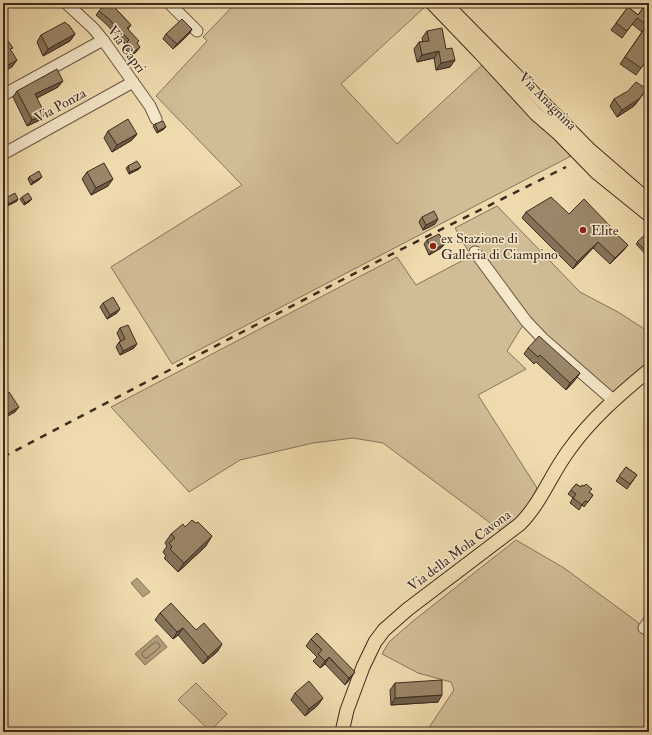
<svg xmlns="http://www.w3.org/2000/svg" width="652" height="735" font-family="'IM FELL Double Pica',serif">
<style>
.green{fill:#d0bc95;stroke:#88735a}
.water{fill:#b39e7c;stroke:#857056}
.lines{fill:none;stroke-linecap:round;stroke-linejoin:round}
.shore{stroke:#7a644d;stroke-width:1}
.minor-casing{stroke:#6c5642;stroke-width:13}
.major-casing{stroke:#402a1e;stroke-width:15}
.minor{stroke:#f4e7ca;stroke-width:11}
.major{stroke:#eedaad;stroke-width:13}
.rail{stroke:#402a1e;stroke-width:2.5;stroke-dasharray:7 7;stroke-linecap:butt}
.wall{fill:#847359;stroke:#402a1e}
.shaded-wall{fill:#6c5e49;stroke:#402a1e}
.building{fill:#9a8668;stroke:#402a1e}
.poi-dot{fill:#8f2418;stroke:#f4e7ca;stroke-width:1.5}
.labels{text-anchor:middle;stroke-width:3;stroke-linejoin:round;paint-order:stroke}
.street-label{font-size:14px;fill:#402a1e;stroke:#f4e7ca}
.poi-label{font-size:14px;fill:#402a1e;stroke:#f4e7ca;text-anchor:start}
</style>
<rect width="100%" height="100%" fill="#eedaad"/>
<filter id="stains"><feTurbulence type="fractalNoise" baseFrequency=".005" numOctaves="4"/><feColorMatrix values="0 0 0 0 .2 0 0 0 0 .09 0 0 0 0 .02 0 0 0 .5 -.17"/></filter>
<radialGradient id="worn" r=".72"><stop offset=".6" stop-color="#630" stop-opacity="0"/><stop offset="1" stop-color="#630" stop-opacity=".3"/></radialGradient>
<g class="green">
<path d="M236,3H423L426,6L341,84L397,144L482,65L571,156L172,364L111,267L242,185L156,96L207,41L203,37Z"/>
<path d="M497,206L580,292L618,312L649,332V363L613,394L549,340L528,317L507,351L526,369L478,395L537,488L530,504L521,515L501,531L383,443L353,438L313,443L240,460L189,492L111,407L397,257L416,285L471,256L455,228Z"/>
<path d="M516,540L564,568L636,621L649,633V732H426L454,690L451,682L418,673L382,654L389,642L413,621Z"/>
<path d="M196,683L227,714L210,731L178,700Z"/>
</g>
<g class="water">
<path d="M137,578L150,592L143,597L131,583Z"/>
<path d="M157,635L167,647L145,665L135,654Z"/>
</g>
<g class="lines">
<path class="shore" d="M156,642L160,645V647L147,658H145L142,655V653Z"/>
<g class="minor-casing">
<g id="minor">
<path d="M66,3L93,28L103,40L150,106L156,119"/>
<path d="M169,3L197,31"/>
<path d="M3,95L103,40"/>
<path d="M3,154L133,82"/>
<path d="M475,252L526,321L543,339L613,400"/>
<path d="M644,628L649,621"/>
</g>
</g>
<g class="major-casing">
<g id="major">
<path d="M432,3L480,53L536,114L558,133L597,173L649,215"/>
<path d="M445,3L590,150L649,201"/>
<path d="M342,732L347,710L363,667L375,642L384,630L408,609L520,524C541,503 551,474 569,450C591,419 620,394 649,370"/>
</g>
</g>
<use href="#minor" class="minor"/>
<use href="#major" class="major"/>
<path class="rail" d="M3,457L384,258L566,167"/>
</g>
<g class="wall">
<path d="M646,4L649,57L636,75L620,64L642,32L632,24L622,38L611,30L628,7L638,15Z"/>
<path d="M116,9L131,25L128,29L137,44V51L132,56L123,47L125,44L106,24L96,15L99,11Z"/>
<path d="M68,25L75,34L70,41L43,56L37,42L41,35Z"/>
<path d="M192,29L189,34L173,49L163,39L166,34Z"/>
<path d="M427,31L446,49L455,60L450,67L436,70L434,58L417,62L414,49L419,42H423L422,38Z"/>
<path d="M58,87L37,98L40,120L27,126L13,97L17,91Z"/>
<path d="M647,89L634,106L617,117L610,106L614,99Z"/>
<path d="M155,124L164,129L157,133L153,126Z"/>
<path d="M108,131L137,134L132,140L112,152L104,138Z"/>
<path d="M128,166L139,169L129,174L126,168Z"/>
<path d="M87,172L108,186L91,195L82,179Z"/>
<path d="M29,177H42L40,179L31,185L28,179Z"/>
<path d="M22,197L30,201L24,205L20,199Z"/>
<path d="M6,198L17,201L7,206L4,200Z"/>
<path d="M526,212L569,214L611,229L623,251L610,264L593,248L573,269L522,218Z"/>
<path d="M422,217L435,224L423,230L419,222Z"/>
<path d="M649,231V258L636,244Z"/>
<path d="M427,240L441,248L429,255L424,244Z"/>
<path d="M103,303L117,313L107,319L100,307Z"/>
<path d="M120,328L134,348L120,355L116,347L119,342H121L117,333Z"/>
<path d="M528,348L580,373L575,380L566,390L536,362L534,364L524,354Z"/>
<path d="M626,467L637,475L627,489L616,481Z"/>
<path d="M576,484L593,495L584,507L582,505L579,510L570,503L573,498L568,494Z"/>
<path d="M171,534L206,546L178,572L164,558L166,556L163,552L167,546L165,543Z"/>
<path d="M649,587V595L645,593Z"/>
<path d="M160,613L196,630L218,651L203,664L178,635L173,639L155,620Z"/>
<path d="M311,639L350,679L345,685L325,664L320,668L313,661L317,657L306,646Z"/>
<path d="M395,683L438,702L391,705L390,690Z"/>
<path d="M295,693L318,705L305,716L291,700Z"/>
</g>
<g class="shaded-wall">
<path d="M192,29L189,34L173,49L177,44Z"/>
<path d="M75,34L70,41L43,56L48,49Z"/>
<path d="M140,47L137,51L132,56L135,51Z"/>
<path d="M439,51L434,58L417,62L422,55Z"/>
<path d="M17,60L12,67L3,72V68Z"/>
<path d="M455,60L450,67L436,70L441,63Z"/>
<path d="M63,81L58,87L31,101L35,94Z"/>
<path d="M647,89L634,106L617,117L622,110Z"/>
<path d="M45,114L40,120L27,126L32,120Z"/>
<path d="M166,127L164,129L157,133L158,131Z"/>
<path d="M137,134L132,140L112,152L117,145Z"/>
<path d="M141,167L139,169L129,174L130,172Z"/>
<path d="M42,177L40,179L31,185L33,182Z"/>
<path d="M113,179L108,186L91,195L96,188Z"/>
<path d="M18,199L17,201L7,206L9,204Z"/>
<path d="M32,199L30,201L24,205L25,203Z"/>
<path d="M438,219L435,224L423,230L426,225Z"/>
<path d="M598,242L593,248L573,269L577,262Z"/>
<path d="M445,244L441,248L429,255L433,250Z"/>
<path d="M628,245L623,251L610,264L615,258Z"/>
<path d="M120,309L117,313L107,319L110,315Z"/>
<path d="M137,344L134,348L120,355L123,351Z"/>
<path d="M580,373L575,380L566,390L570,383Z"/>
<path d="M19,407L15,412L3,419L4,416Z"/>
<path d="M212,536L206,546L178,572L184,563Z"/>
<path d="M183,628L178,635L173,639L177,632Z"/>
<path d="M222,644L218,651L203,664L208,657Z"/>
<path d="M329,657L325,664L320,668L325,661Z"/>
<path d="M355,672L350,679L345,685L349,678Z"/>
<path d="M442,695L438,702L391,705L395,698Z"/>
<path d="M323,698L318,705L305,716L309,709Z"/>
</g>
<g class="building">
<path d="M106,3H120L116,9L131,25L127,28L139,41L137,43L140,47L135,51L127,42L129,40L110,20L99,11Z"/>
<path d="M646,4L649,7V56L641,68L625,57L647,25L637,18L627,31L616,23L628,7L638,15Z"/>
<path d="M182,19L192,29L177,44L166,34Z"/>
<path d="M65,22L68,25H69L75,34L48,49L41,35Z"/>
<path d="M442,28L446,49L452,48L455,60L441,63L439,51L422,55L419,42L429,41L427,31Z"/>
<path d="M8,41L13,48L10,49L17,60L3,68V44Z"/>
<path d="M57,69L63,81L35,94L45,114L32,120L17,91Z"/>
<path d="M636,82L647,89L639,99L622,110L614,99L628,91Z"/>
<path d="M128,119L137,134L117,145L108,131Z"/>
<path d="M163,121L166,127L158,131L155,124Z"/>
<path d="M137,161L141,167L130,172L128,166Z"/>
<path d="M104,163L113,179L96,188L87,172Z"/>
<path d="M39,171L42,177L33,182L29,177Z"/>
<path d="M15,193L18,199L9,204L6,198Z"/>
<path d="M28,193L32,199L25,203L22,197Z"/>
<path d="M551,197L569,214L584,199L612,228L611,229L628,245L615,258L598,242L577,262L526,212Z"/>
<path d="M434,211L438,219L426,225L422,217Z"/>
<path d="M649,231V254L637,242Z"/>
<path d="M439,234L445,244L433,250L427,240Z"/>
<path d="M113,297L120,309L110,315L103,303Z"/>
<path d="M128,325L137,344L123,351L119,342L125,339L120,328Z"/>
<path d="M539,336L580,373L570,383L540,355L538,357L528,348Z"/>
<path d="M9,392L19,407L4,416H3V395Z"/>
<path d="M626,467L637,475L630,484L619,476Z"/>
<path d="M576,484L581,487L582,485L584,486L586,484L592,489L589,492L593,495L588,502L585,501L582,505L573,498L576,494L571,490Z"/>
<path d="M192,520L196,523L198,522L212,536L184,563L170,549L172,547L169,543L175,538L171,534L183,524L185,527Z"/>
<path d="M171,603L196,630L204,623L222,644L208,657L183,628L177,632L160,613Z"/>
<path d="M317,633L355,672L349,678L329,657L325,661L318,654L322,650L311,639Z"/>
<path d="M442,680V695L395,698V683Z"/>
<path d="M309,681L323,698L309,709L295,693Z"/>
</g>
<g class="poi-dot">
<circle cx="583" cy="230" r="4"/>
<circle cx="433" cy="246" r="4"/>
</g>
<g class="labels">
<g class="street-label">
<text transform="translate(127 49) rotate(54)" y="5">Via Capri</text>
<text transform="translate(548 101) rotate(45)" y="5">Via Anagnina</text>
<text transform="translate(60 105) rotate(-29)" y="5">Via Ponza</text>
<text transform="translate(459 550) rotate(-37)" y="5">Via della Mola Cavona</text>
</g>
<g class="poi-label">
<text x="591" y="235">Elite</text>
<text x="441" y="243">ex Stazione di<tspan x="441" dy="16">Galleria di Ciampino</tspan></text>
</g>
</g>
<rect width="652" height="735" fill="none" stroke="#eedaad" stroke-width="16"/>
<rect x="4" y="4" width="644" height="727" fill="none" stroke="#402a1e" stroke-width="2"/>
<rect x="8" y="8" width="636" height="719" fill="none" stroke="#402a1e"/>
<rect width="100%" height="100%" filter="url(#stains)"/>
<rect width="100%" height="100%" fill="url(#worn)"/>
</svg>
